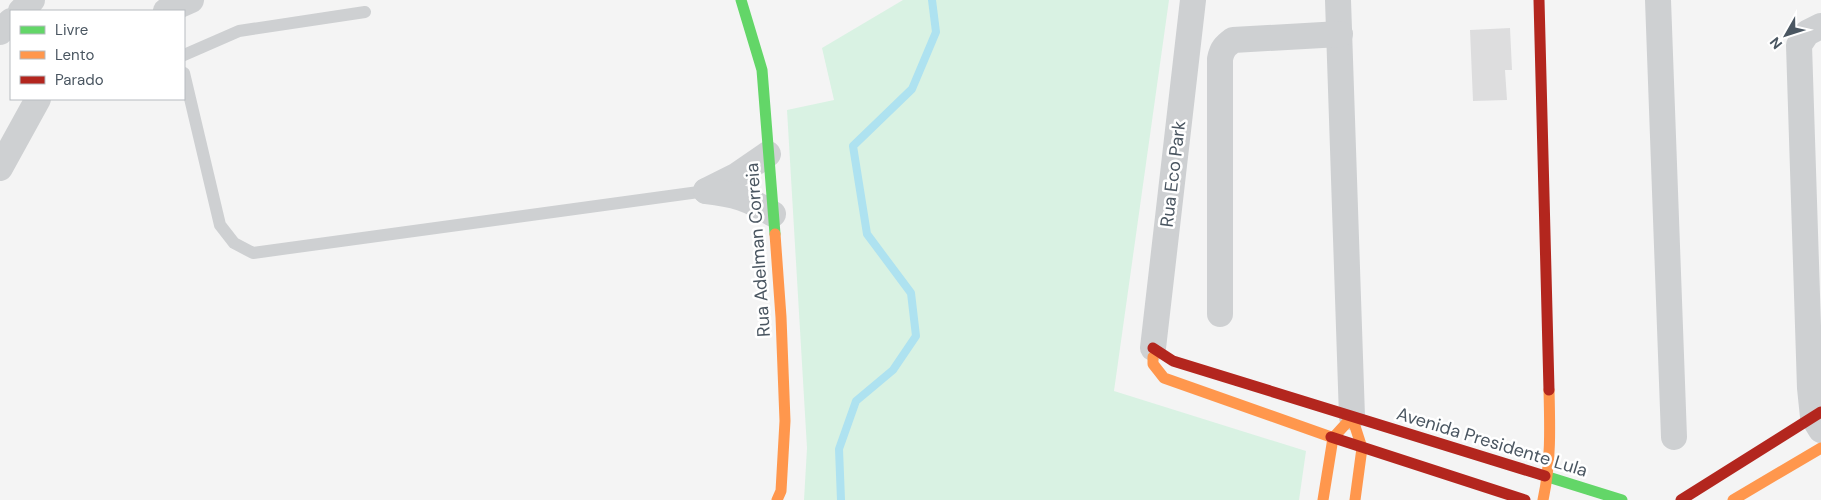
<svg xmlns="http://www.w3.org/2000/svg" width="1821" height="500" font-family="'DM Sans',sans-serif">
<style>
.green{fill:#d9f2e3}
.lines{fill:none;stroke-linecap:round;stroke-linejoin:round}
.stream{stroke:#aee2f0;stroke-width:8}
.building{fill:#ddddde}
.lane{stroke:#ced0d2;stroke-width:12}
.street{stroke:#ced0d2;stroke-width:26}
.fast{stroke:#63d668;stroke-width:11}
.slow{stroke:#ff974d;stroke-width:11}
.jam{stroke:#b3261e;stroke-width:11}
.labels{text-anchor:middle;stroke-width:5;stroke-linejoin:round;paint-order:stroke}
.street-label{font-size:18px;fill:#4a5661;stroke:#fff}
</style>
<rect width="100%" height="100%" fill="#f4f4f4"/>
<path class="green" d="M903,0H1169L1114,391L1306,451L1299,500H804L807,448L787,110L834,100L822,48Z"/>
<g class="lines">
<path class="stream" d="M841,500L839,449L856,401L893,370L916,336L911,293L867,234L853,146L912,89L936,32L932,0"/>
</g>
<path class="building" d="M1510,28L1512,70H1505L1507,100L1473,101L1470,30Z"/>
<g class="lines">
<g class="lane">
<path d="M184,55L239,31L365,12"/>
<path d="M184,73L220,225L234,243L253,253L706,191"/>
</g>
<g class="street">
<path d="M1338,0L1352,417"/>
<path d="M1658,0L1674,437"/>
<path d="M21,11L32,0"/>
<path d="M166,11L191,0"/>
<path d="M1821,26L1807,33L1799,45L1810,388L1813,417L1821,430"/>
<path d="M0,32L11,21"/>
<path d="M0,168L38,99"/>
<path d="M706,191L736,176L768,154"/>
<path d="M706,191C735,194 749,199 773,214"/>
<path d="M1220,314V59C1222,49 1225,46 1233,40L1340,34"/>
<path d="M1153,348L1193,0"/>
</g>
<g class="fast">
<path d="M741,0L762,70L775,234"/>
<path d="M1545,476L1622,500"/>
</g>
<g class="slow">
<path d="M775,234L781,317L785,421L781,491L777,500"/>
<path d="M1153,357V364L1164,378L1331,437"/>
<path d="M1323,500L1333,438L1352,417L1362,448L1355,500"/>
<path d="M1543,500C1551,463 1550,427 1549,390"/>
<path d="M1733,500L1821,448"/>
</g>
<g class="jam">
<path d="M1539,0L1549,390"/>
<path d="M1153,348L1173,361L1545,476"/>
<path d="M1331,437L1525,500"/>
<path d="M1681,500L1821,412"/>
</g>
</g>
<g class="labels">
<g class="street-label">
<text transform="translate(1173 174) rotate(-83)" y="6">Rua Eco Park</text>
<text transform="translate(758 250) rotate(-94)" y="6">Rua Adelman Correia</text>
<text transform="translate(1492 442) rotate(17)" y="6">Avenida Presidente Lula</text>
</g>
</g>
<rect x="10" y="10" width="175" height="90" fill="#ffffff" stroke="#b7bbc0"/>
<rect x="20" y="26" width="25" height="8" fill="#63d668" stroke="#b7bbc0"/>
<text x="55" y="35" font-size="15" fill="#4a5661">Livre</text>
<rect x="20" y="51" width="25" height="8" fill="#ff974d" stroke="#b7bbc0"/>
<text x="55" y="60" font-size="15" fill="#4a5661">Lento</text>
<rect x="20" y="76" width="25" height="8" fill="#b3261e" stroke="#b7bbc0"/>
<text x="55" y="85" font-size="15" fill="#4a5661">Parado</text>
<g transform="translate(1786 35) rotate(231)" stroke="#ffffff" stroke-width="4" paint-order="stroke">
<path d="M0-4L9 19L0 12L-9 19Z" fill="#4a5661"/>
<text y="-8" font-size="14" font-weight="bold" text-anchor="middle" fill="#4a5661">N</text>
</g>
</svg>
